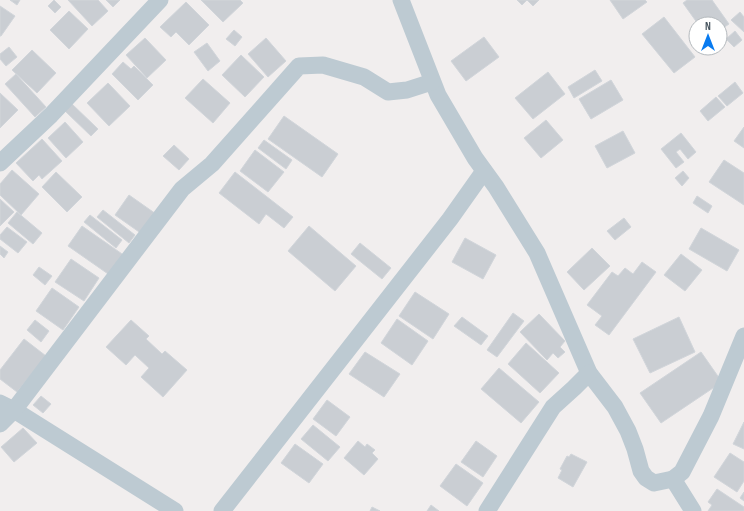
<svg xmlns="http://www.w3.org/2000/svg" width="744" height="511" font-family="'Sofia Sans Condensed',sans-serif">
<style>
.building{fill:#caced3;stroke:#d1d5da}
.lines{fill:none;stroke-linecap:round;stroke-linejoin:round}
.street{stroke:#bdcad2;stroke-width:17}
</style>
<rect width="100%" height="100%" fill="#f1eeee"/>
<g class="building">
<path d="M10,0H20L17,5Z"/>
<path d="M54,0L61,7L55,13L48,6Z"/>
<path d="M68,0H98L108,11L92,26Z"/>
<path d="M106,0H120L113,7Z"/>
<path d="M201,0H240L243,3L223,22Z"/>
<path d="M517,0H527L522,5Z"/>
<path d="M527,0H539L533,6Z"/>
<path d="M610,0H645L647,2L623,19Z"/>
<path d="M687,0H712L729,24L720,30V24H698L683,3Z"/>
<path d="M186,2L209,25L189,45L176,32L171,37L160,27Z"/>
<path d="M0,6L15,16L1,36H0Z"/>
<path d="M69,11L88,29L69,49L50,30Z"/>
<path d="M740,12L744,17V32L731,20Z"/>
<path d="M664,17L695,57L674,73L642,34Z"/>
<path d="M234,30L242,37L235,46L226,39Z"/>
<path d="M735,31L742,40L734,47L726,39Z"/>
<path d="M484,37L499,57L466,81L451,61Z"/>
<path d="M145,38L166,60L147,78L126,55Z"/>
<path d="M266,38L286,61L268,77L248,54Z"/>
<path d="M207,43L220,61L208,71L194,52Z"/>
<path d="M9,47L17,57L6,66L0,59V54Z"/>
<path d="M32,50L56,73L37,93L12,70Z"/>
<path d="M241,55L264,77L245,97L222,75Z"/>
<path d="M123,62L131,69L134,66L153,85L138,100L112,74Z"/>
<path d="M595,70L602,81L574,98L568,87Z"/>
<path d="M548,72L565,94L533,119L515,98Z"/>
<path d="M16,74L46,107L35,117L5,84Z"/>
<path d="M203,79L230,103L213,123L185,98Z"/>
<path d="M611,80L623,100L591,119L579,99Z"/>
<path d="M735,82L743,93L727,106L718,96Z"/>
<path d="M108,83L130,106L109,126L87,103Z"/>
<path d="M0,93L18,110L0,128Z"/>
<path d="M716,97L725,107L708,121L700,111Z"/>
<path d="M72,104L98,129L91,136L65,111Z"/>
<path d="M284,116L338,154L322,177L268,139Z"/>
<path d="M546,120L563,140L541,158L524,138Z"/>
<path d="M65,122L83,142L66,158L48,138Z"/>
<path d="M744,127V148L734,141Z"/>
<path d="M623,131L635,153L607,168L595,146Z"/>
<path d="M681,133L696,152L688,159L680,149L676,152L684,162L676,168L661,149Z"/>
<path d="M42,139L62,161L42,179L39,175L33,181L16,163Z"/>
<path d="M264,140L292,160L286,169L258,148Z"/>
<path d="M174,145L189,159L179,170L163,156Z"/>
<path d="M255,150L284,172L268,192L240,171Z"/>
<path d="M724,160L744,173V205L709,182Z"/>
<path d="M12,170L39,194L21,215L0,195V184Z"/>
<path d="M683,171L689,178L682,186L675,178Z"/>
<path d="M56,172L82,197L67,212L42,187Z"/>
<path d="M235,172L293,217L284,228L266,214L259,224L219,193Z"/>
<path d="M129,195L156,214L142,234L115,215Z"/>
<path d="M697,196L712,206L708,213L693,203Z"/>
<path d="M0,199L14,212L0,226Z"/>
<path d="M103,210L135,235L129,243L97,217Z"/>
<path d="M17,212L42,233L33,244L8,223Z"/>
<path d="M90,215L122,240L116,248L84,222Z"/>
<path d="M624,218L631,227L615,240L607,231Z"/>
<path d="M82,226L125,256L111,276L68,246Z"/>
<path d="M309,226L356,266L335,291L288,251Z"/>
<path d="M7,227L27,242L18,253L0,239V235Z"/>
<path d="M701,228L739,250L727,271L689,249Z"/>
<path d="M465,238L496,255L483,279L452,262Z"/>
<path d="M360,243L391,268L382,279L351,254Z"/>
<path d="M0,246L8,252L4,258L0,254Z"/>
<path d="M592,248L610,266L584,290L567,272Z"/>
<path d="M681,254L702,270L685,291L664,275Z"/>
<path d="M71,259L99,278L84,301L55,282Z"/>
<path d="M642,262L656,272L609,335L595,325L602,316L587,305L612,272L618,276L625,268L633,274Z"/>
<path d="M39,267L52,276L45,285L33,275Z"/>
<path d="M52,288L79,307L63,330L36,311Z"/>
<path d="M415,292L449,314L433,339L399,316Z"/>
<path d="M513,313L524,321L497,357L487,350Z"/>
<path d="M539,314L565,341L560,347L565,352L558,358L553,353L547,360L520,332Z"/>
<path d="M462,317L488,336L481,345L454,326Z"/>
<path d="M679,317L695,352L650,373L633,339Z"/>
<path d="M397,319L428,341L412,365L381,343Z"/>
<path d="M35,320L49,331L41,342L27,330Z"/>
<path d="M131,320L149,336L146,339L162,354L165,351L187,370L163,397L141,377L149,368L135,355L126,365L106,347Z"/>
<path d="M24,339L46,356L17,392L0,379V370Z"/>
<path d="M526,343L559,373L540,393L508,364Z"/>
<path d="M365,352L400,374L384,397L349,374Z"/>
<path d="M701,352L722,382L661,423L640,393Z"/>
<path d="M499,368L539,402L521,423L481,389Z"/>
<path d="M41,396L51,404L43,413L33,405Z"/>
<path d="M327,400L350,417L336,436L313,419Z"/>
<path d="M744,422V449L733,444Z"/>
<path d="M313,425L340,447L328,461L301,439Z"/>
<path d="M23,428L37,443L14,462L1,447Z"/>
<path d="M358,441L365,447L367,444L375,450L372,453L378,459L364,475L344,458Z"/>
<path d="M476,441L497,456L483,477L461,462Z"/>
<path d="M295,444L323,464L309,483L281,463Z"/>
<path d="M730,453L744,462V481L737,492L714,477Z"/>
<path d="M571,454L587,462L573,487L558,478L562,470L560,469L567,456L569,457Z"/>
<path d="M456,464L483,483L467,506L440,486Z"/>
<path d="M717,489L744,507V511H708L712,505L708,502Z"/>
<path d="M744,492V501L740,498Z"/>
<path d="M431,505L439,511H427Z"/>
<path d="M372,507L380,511H370Z"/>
</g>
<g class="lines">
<g class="street">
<path d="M401,0L438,95L475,158L496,187L537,253L589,373L615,407L628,431L635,449L641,471L646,478L654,483L673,479L682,472L711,416L744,336"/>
<path d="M0,163L51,115L160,0"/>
<path d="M0,403L14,410L175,511"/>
<path d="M0,424L14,410L182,189L212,164L299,66L323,65L364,77L388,92L407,90L432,82"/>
<path d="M673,479L693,511"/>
<path d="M222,511L450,219L484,171"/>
<path d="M487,511L553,407L574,388L589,373"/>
</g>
</g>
<g transform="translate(708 36)"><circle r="19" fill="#ffffff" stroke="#b5babe"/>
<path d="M0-3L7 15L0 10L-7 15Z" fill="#097bf0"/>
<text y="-6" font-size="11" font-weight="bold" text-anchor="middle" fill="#45535d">N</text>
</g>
</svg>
